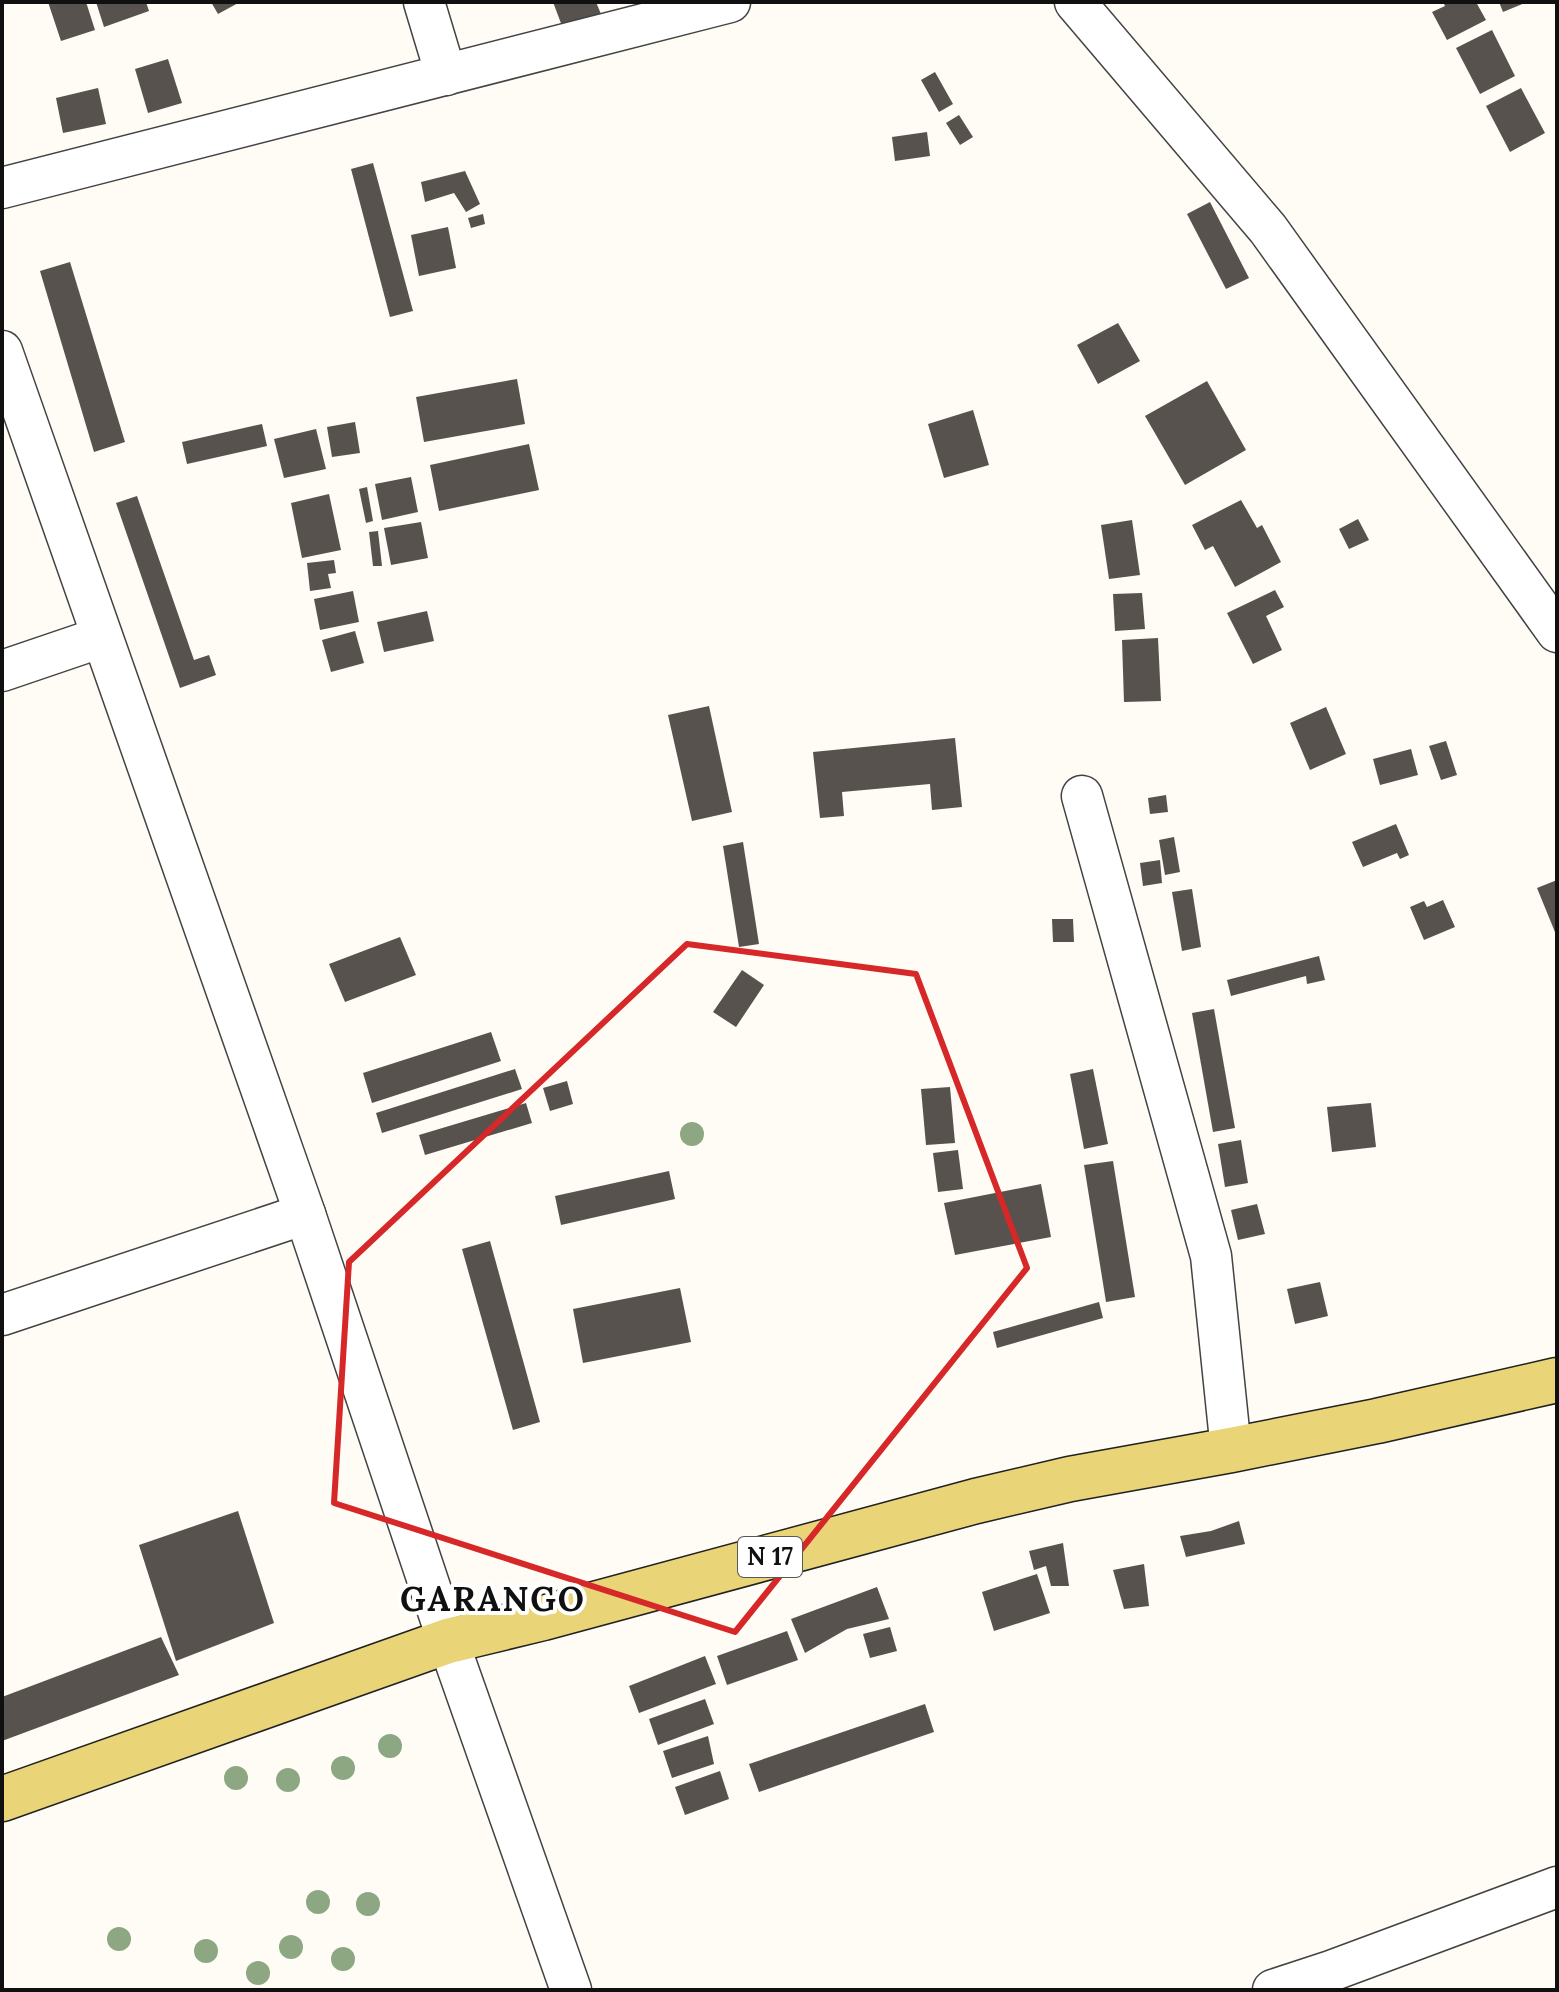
<svg xmlns="http://www.w3.org/2000/svg" width="1559" height="1992" font-family="Lora,serif">
<style>
.building{fill:#57524d}
.lines{fill:none;stroke-linecap:round;stroke-linejoin:round}
.minor-casing{stroke:#434343;stroke-width:43}
.major-casing{stroke:#212121;stroke-width:47}
.minor{stroke:#fff;stroke-width:40}
.major{stroke:#e9d478;stroke-width:44}
.tree{fill:#8da783}
.marked{fill:none;stroke:#d62828;stroke-width:6;stroke-linejoin:round}
.labels{text-anchor:middle;stroke-width:8;stroke-linejoin:round;paint-order:stroke}
.shield{fill:#fff;stroke:#585858;stroke-width:2}
.shield-label{font-size:24px;font-weight:bold;fill:#101010}
.district-label{font-size:34px;font-weight:bold;letter-spacing:2px;fill:#101010;stroke:#fff}
</style>
<rect width="100%" height="100%" fill="#fefcf4"/>
<g class="building">
<path d="M48,2H86L95,30L61,41Z"/>
<path d="M96,2H146L149,11L104,27Z"/>
<path d="M211,2H240L218,14Z"/>
<path d="M553,2H596L603,19L565,34Z"/>
<path d="M1443,2H1476L1486,20L1447,40L1432,12L1445,6Z"/>
<path d="M1499,2H1527L1503,12Z"/>
<path d="M1492,30L1515,76L1480,94L1456,48Z"/>
<path d="M168,59L182,103L148,113L135,69Z"/>
<path d="M935,72L953,104L939,112L921,80Z"/>
<path d="M98,88L106,124L63,133L56,98Z"/>
<path d="M1521,88L1545,133L1510,152L1486,106Z"/>
<path d="M959,115L973,137L960,145L946,123Z"/>
<path d="M927,132L930,156L895,161L892,137Z"/>
<path d="M373,163L413,311L390,317L351,169Z"/>
<path d="M465,171L480,204L466,212L454,193L425,202L421,182Z"/>
<path d="M1210,202L1249,278L1226,289L1187,214Z"/>
<path d="M483,214L485,224L471,228L468,218Z"/>
<path d="M448,227L456,268L419,276L411,235Z"/>
<path d="M70,262L125,442L94,452L40,271Z"/>
<path d="M1118,323L1140,361L1098,384L1077,345Z"/>
<path d="M517,379L525,424L424,442L416,397Z"/>
<path d="M1207,381L1246,450L1185,485L1145,416Z"/>
<path d="M973,410L989,465L944,478L928,424Z"/>
<path d="M355,422L360,453L332,457L327,427Z"/>
<path d="M262,424L267,446L187,464L182,442Z"/>
<path d="M316,429L326,469L284,478L274,439Z"/>
<path d="M529,444L539,490L439,511L430,465Z"/>
<path d="M411,477L418,512L382,520L375,484Z"/>
<path d="M367,487L373,521L366,523L359,489Z"/>
<path d="M329,494L341,550L302,558L291,503Z"/>
<path d="M137,496L194,660L209,655L216,675L180,688L116,503Z"/>
<path d="M1241,500L1257,528L1262,525L1281,562L1235,587L1213,546L1205,550L1192,525Z"/>
<path d="M1358,519L1369,540L1349,549L1339,529Z"/>
<path d="M1132,520L1140,575L1109,579L1101,525Z"/>
<path d="M421,522L428,558L391,565L384,528Z"/>
<path d="M378,531L382,566H373L369,532Z"/>
<path d="M334,560L336,573L328,574L331,588L310,591L307,563Z"/>
<path d="M1275,590L1284,607L1266,616L1282,650L1253,664L1227,613Z"/>
<path d="M353,591L359,622L320,630L314,599Z"/>
<path d="M1142,593L1145,629L1115,631L1113,594Z"/>
<path d="M427,611L434,641L384,652L377,622Z"/>
<path d="M355,631L364,663L331,672L322,640Z"/>
<path d="M1158,638L1161,701L1124,702L1122,640Z"/>
<path d="M709,706L732,812L692,821L668,715Z"/>
<path d="M1326,707L1346,754L1310,770L1290,723Z"/>
<path d="M955,738L962,807L932,810L930,784L842,792L844,816L820,818L813,752Z"/>
<path d="M1446,741L1457,775L1441,780L1429,746Z"/>
<path d="M1411,749L1418,775L1380,785L1373,759Z"/>
<path d="M1166,795L1168,812L1150,814L1148,798Z"/>
<path d="M1396,824L1409,855L1400,859L1397,853L1363,867L1352,842Z"/>
<path d="M1174,837L1180,872L1165,875L1159,840Z"/>
<path d="M743,842L759,944L739,947L723,846Z"/>
<path d="M1160,860L1162,883L1143,886L1140,863Z"/>
<path d="M1557,880V937L1537,888Z"/>
<path d="M1192,889L1201,947L1182,951L1172,892Z"/>
<path d="M1443,900L1455,927L1424,940L1410,907L1424,901L1427,907Z"/>
<path d="M1052,919H1073L1074,942H1053Z"/>
<path d="M400,937L416,975L345,1002L329,964Z"/>
<path d="M1319,956L1325,980L1307,984L1306,976L1231,996L1227,980Z"/>
<path d="M742,970L764,985L736,1027L713,1012Z"/>
<path d="M1214,1009L1235,1128L1213,1132L1192,1013Z"/>
<path d="M491,1032L501,1061L372,1103L363,1073Z"/>
<path d="M515,1069L522,1089L382,1133L376,1113Z"/>
<path d="M1093,1069L1108,1144L1084,1149L1070,1074Z"/>
<path d="M567,1081L573,1104L550,1111L543,1088Z"/>
<path d="M950,1087L955,1143L926,1145L921,1089Z"/>
<path d="M526,1103L532,1123L425,1155L419,1135Z"/>
<path d="M1371,1103L1376,1147L1332,1152L1327,1107Z"/>
<path d="M1241,1140L1248,1183L1225,1187L1218,1144Z"/>
<path d="M958,1150L963,1189L938,1192L933,1153Z"/>
<path d="M1113,1161L1135,1297L1106,1302L1084,1165Z"/>
<path d="M669,1171L675,1199L561,1225L555,1196Z"/>
<path d="M1041,1184L1051,1237L955,1255L944,1203Z"/>
<path d="M1257,1204L1265,1234L1238,1240L1231,1210Z"/>
<path d="M490,1241L540,1422L513,1430L462,1249Z"/>
<path d="M1320,1282L1328,1316L1295,1324L1287,1289Z"/>
<path d="M680,1288L691,1342L583,1363L573,1309Z"/>
<path d="M1099,1302L1103,1318L997,1348L993,1332Z"/>
<path d="M238,1511L274,1623L176,1661L139,1545Z"/>
<path d="M1239,1521L1245,1544L1186,1557L1180,1536L1211,1531Z"/>
<path d="M1063,1543L1069,1586H1051L1046,1566L1034,1570L1029,1551Z"/>
<path d="M1144,1564L1149,1606L1124,1609L1113,1570Z"/>
<path d="M1037,1574L1050,1613L994,1631L982,1592Z"/>
<path d="M877,1587L889,1619L847,1629L805,1653L791,1619Z"/>
<path d="M890,1627L897,1651L870,1658L863,1634Z"/>
<path d="M787,1631L798,1660L727,1685L717,1656Z"/>
<path d="M161,1637L179,1675L2,1741V1697Z"/>
<path d="M705,1656L716,1684L639,1713L629,1686Z"/>
<path d="M705,1699L714,1724L658,1745L649,1719Z"/>
<path d="M925,1704L934,1732L759,1792L749,1764Z"/>
<path d="M708,1736L714,1764L672,1778L663,1751Z"/>
<path d="M720,1771L729,1799L685,1815L675,1787Z"/>
</g>
<g class="lines">
<g class="minor-casing">
<g id="minor">
<path d="M424,2L446,75"/>
<path d="M1075,2L1268,229L1557,632"/>
<path d="M2,188L730,2"/>
<path d="M2,351L305,1214L448,1641L571,1990"/>
<path d="M2,671L102,637"/>
<path d="M1082,796L1211,1256L1231,1450"/>
<path d="M2,1315L305,1214"/>
<path d="M1273,1990L1331,1971L1557,1887"/>
</g>
</g>
<g class="major-casing">
<path id="major" d="M2,1799L448,1641L543,1618L976,1501L1070,1479L1231,1450L1377,1421L1557,1380"/>
</g>
<use href="#minor" class="minor"/>
<use href="#major" class="major"/>
</g>
<g class="tree">
<circle cx="692" cy="1134" r="12"/>
<circle cx="390" cy="1746" r="12"/>
<circle cx="343" cy="1768" r="12"/>
<circle cx="236" cy="1778" r="12"/>
<circle cx="288" cy="1780" r="12"/>
<circle cx="318" cy="1902" r="12"/>
<circle cx="368" cy="1904" r="12"/>
<circle cx="119" cy="1939" r="12"/>
<circle cx="291" cy="1947" r="12"/>
<circle cx="206" cy="1951" r="12"/>
<circle cx="343" cy="1959" r="12"/>
<circle cx="258" cy="1973" r="12"/>
</g>
<path class="marked" d="M687,944L916,974L1027,1268L735,1632L334,1503L349,1262Z"/>
<g class="labels">
<rect class="shield" x="738" y="1537" width="64" height="40" rx="6"/>
<g class="shield-label">
<text x="770" y="1565">N 17</text>
</g>
<g class="district-label">
<text x="493" y="1611">GARANGO</text>
</g>
</g>
<rect width="1559" height="1992" fill="none" stroke="#101010" stroke-width="8"/>
</svg>
